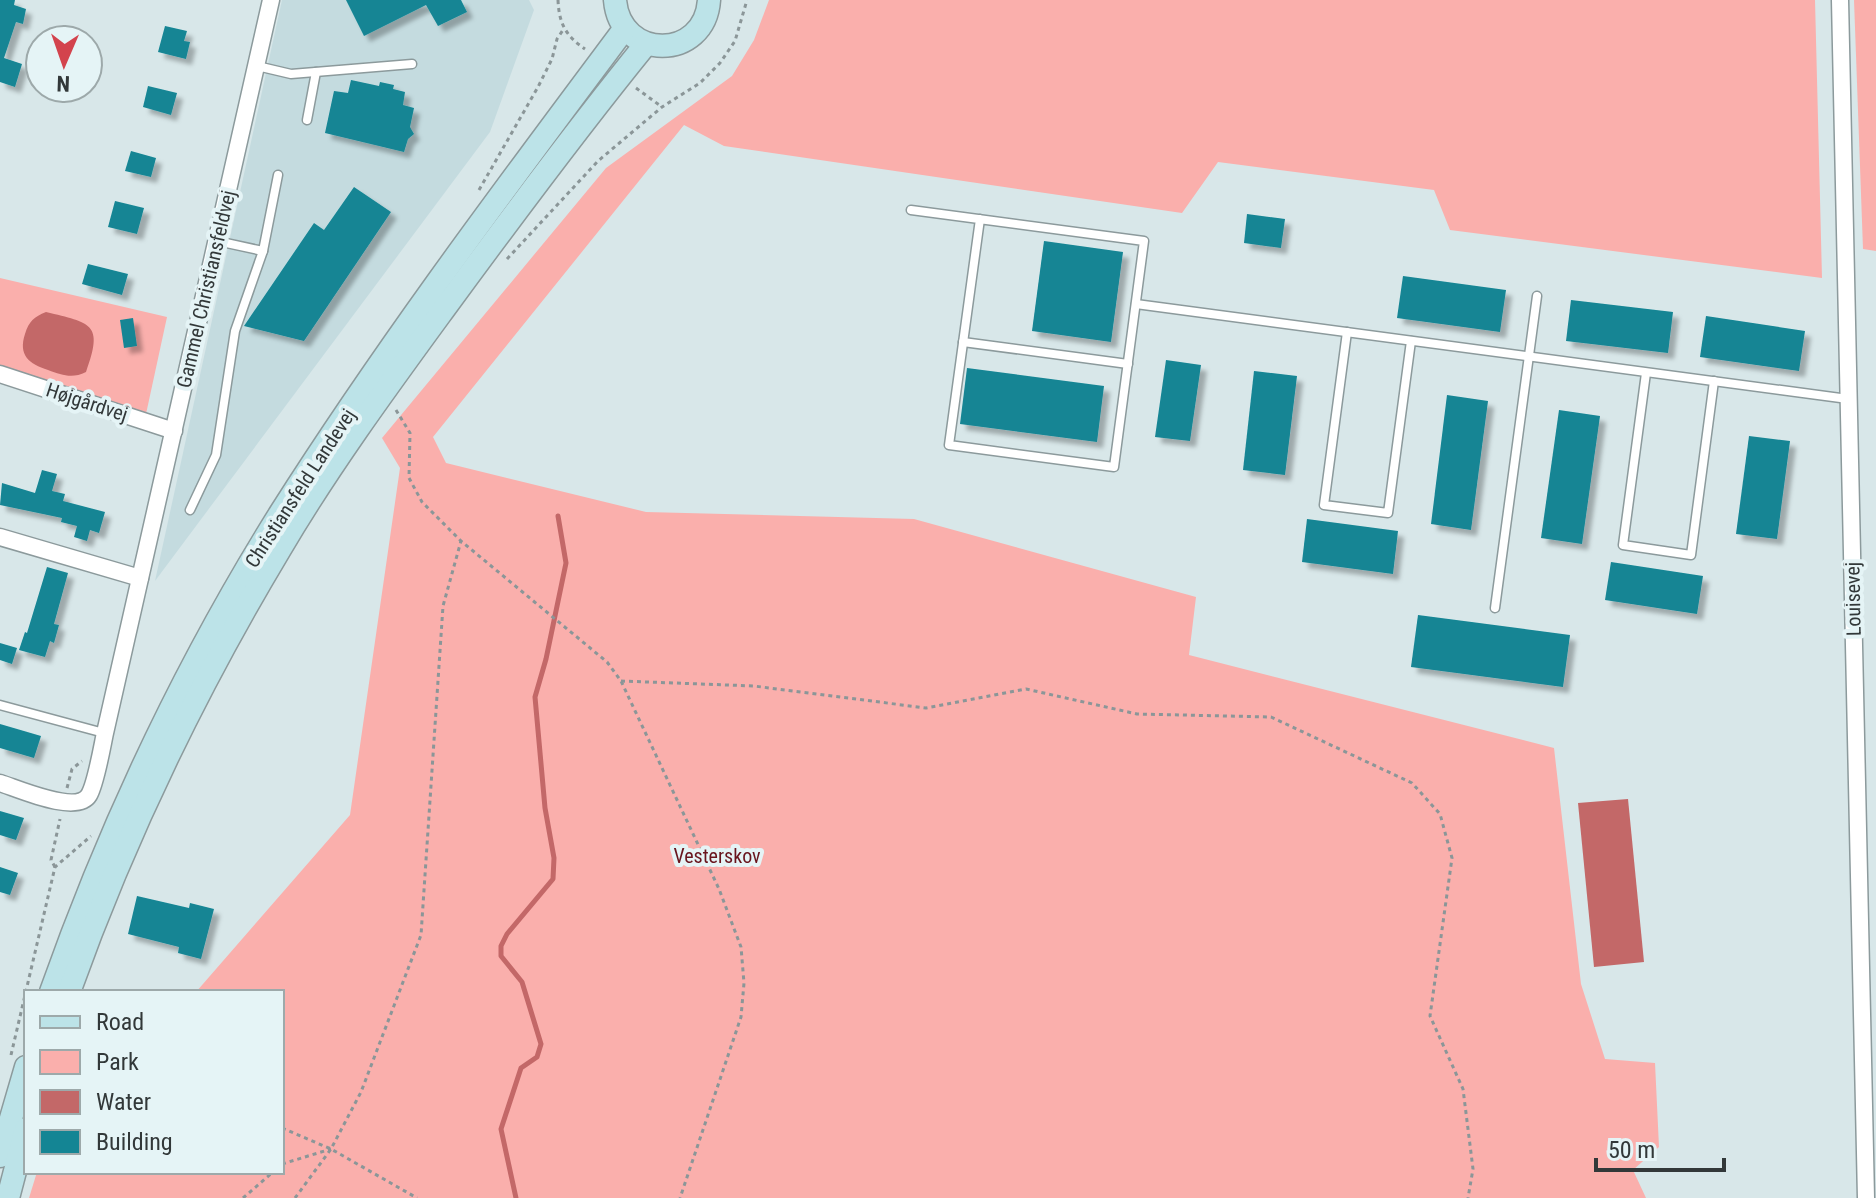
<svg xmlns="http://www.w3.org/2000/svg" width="1876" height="1198" font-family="'Roboto Condensed',sans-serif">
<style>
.built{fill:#c4dbdf}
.green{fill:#faafac}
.water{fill:#c36868}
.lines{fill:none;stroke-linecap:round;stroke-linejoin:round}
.stream{stroke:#c36868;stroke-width:5}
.building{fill:#148594;filter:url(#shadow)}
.service-casing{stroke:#8c9a9c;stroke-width:11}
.minor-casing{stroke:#8c9a9c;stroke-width:19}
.secondary-casing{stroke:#8c9a9c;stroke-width:25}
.path{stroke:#8b9698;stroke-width:3;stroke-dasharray:4 4;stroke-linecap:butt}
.service{stroke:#fff;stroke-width:8}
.minor{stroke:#fff;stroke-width:16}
.secondary{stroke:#bce3e8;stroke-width:22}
.labels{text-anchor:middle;stroke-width:8;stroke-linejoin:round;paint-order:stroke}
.street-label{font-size:20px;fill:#323839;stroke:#e5f4f6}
.park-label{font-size:20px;fill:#69141d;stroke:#e5f4f6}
</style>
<defs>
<filter id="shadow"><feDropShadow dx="6" dy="6" stdDeviation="2" flood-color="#0004"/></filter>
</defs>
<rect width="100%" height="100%" fill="#d8e7e9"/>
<path class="built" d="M282,0H529L534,10L490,132L155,581Z"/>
<g class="green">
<path d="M769,0H1815L1822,278L1450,230L1434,190L1218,162L1182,213L724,146L684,125L433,437L446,463L646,512L914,519L1196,597L1189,655L1554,748L1581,984L1605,1059L1655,1063L1659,1147L1633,1170L1646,1198H29L37,1172H282V992H196L350,815L400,468L382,438L606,168L732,76L754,40Z"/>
<path d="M1854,0H1876V251L1863,249Z"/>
<path d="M0,278L167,317L146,414L0,366Z"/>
</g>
<g class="water">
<path d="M46,312C91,323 104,323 86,372C72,379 62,375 48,370C29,364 18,355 25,334C29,321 34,317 46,312Z"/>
<path d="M1628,799L1644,962L1594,967L1578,803Z"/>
</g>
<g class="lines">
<path class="stream" d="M516,1198L501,1129L521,1068L537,1057L541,1044L522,982L501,956V946L507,934L553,879L554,858L545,808L535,697L546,659L566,563L558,516"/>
</g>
<g class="building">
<path d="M0,0H15L14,5L26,9L23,24L16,22L4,58L22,64L15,87L0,82Z"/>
<path d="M346,0H461L467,12L438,26L426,5L364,36Z"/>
<path d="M165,26L187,31L184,41L190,42L186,59L158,52Z"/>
<path d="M351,80L379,86L380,82L394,85L393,89L405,92L403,105L414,108L410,127L414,134L408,139L404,152L325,133L334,91L348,93Z"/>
<path d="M148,86L177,93L171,115L143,107Z"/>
<path d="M131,151L156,158L151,177L125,171Z"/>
<path d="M354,187L391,212L304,341L244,326L314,223L324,230Z"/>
<path d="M115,201L144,208L137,234L108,227Z"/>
<path d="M1247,214L1285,219L1281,248L1244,243Z"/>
<path d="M1044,241L1123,252L1111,342L1032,331Z"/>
<path d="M88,264L128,274L122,295L82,284Z"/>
<path d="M1403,276L1506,290L1500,332L1397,318Z"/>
<path d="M1571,300L1673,312L1668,353L1566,341Z"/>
<path d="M1706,316L1805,331L1799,371L1700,357Z"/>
<path d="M133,318L137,346L124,348L120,320Z"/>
<path d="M1166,360L1201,365L1190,441L1155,437Z"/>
<path d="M967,368L1104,386L1097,442L960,424Z"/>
<path d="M1254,371L1297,376L1285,475L1243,470Z"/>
<path d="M1447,395L1488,401L1471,530L1431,524Z"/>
<path d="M1559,410L1600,416L1582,544L1541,538Z"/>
<path d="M1749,436L1790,441L1777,539L1736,534Z"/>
<path d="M42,470L57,474L52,491L65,494L63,501L105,512L99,533L90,530L87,541L74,537L77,526L61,522L62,518L0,505L2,483L35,493Z"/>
<path d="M1307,519L1398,531L1393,574L1302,562Z"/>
<path d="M1611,562L1703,576L1697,614L1605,600Z"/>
<path d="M47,567L68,573L54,624L59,625L54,643L50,641L45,657L19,650L25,632L27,633Z"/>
<path d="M1418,615L1570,635L1563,687L1411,667Z"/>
<path d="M0,643L17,648L12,664L0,660Z"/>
<path d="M0,724L41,736L34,758L0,748Z"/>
<path d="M0,811L24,818L16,840L0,835Z"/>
<path d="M0,867L18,873L10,895L0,892Z"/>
<path d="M137,896L189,908L190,903L214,909L201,959L178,953L179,947L128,934Z"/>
</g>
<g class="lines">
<g class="service-casing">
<g id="service">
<path d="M257,66L291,74L412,64"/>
<path d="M307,120L316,72"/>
<path d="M911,210L1144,241L1114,467L949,445L980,219"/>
<path d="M217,241L263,251L278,175"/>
<path d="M1136,304L1848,399"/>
<path d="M1347,332L1324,505L1388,513L1411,341"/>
<path d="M963,342L1128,364"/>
<path d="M1646,373L1623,545L1691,555L1714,381"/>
<path d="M190,510L216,455L235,331L263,251"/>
<path d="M1495,608L1537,296"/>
<path d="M0,705L104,733"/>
</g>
</g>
<g class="minor-casing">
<g id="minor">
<path d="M1840,0L1866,1198"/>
<path d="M0,374L174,431"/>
<path d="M0,537L140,578"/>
<path d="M0,783C19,789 77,815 89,795C96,783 102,747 105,733L271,0"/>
</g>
</g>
<g class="secondary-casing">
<g id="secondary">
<path d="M615,0C620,61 705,61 709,0"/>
<path d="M51,992C110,825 187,662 281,512C387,345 507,186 625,28"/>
<path d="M69,992C124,838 196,689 280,549C329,466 387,387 444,309C510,219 576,130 646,44"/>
<path d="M0,1156L26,1067"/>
<path d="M8,1198L26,1129"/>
</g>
</g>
<g class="path">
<path d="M558,0C559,24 566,36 585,49"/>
<path d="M636,88L662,107"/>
<path d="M479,190L538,87L552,59L557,39L563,30"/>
<path d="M507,259L598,161L662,107L700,83L720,63L735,41L747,0"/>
<path d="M396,410L410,433L409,478L422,502L461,541L607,662L621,681L719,889L741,947L744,983L741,1017L680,1198"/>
<path d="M621,681L754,686L926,708L1026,689L1137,714L1271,717L1412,783L1440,814L1452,858L1430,1016L1463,1089L1473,1169L1468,1198"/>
<path d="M67,788L72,769L82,761"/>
<path d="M55,867L51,860L60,819"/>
<path d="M11,1055L55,867L91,836"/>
<path d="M282,1128L331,1149L417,1198"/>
<path d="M282,1164L331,1149"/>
<path d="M243,1198L273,1172"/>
<path d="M295,1198L331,1149L361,1092L421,935L443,606L461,541"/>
</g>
<use href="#service" class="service"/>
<use href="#minor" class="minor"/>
<use href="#secondary" class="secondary"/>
</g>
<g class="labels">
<g class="street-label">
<text transform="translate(206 289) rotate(-77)" y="7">Gammel Christiansfeldvej</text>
<text transform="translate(87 402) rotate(18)" y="7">Højgårdvej</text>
<text transform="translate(300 488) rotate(-57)" y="7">Christiansfeld Landevej</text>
<text transform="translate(1853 599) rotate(-91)" y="7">Louisevej</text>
</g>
<g class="park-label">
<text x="717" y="863">Vesterskov</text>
</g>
</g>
<rect x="24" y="990" width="260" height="184" fill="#e5f4f6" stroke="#9da9aa" stroke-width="2"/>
<rect x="40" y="1016" width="40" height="12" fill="#bce3e8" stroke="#9da9aa" stroke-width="2"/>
<text x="96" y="1030" font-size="24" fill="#323839">Road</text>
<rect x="40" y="1050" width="40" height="24" fill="#faafac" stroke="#9da9aa" stroke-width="2"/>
<text x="96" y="1070" font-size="24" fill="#323839">Park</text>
<rect x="40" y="1090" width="40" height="24" fill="#c36868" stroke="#9da9aa" stroke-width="2"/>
<text x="96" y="1110" font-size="24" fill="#323839">Water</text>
<rect x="40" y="1130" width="40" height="24" fill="#148594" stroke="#9da9aa" stroke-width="2"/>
<text x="96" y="1150" font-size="24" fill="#323839">Building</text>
<g transform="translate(64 64) rotate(182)"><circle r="38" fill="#e5f4f6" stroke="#9da9aa" stroke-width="2"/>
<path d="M0-6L14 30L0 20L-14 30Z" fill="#d3434d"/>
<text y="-12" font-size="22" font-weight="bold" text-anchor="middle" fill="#323839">N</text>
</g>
<path d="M1596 1158v12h128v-12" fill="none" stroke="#323839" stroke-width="4"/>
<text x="1608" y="1158" font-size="24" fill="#323839" stroke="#e5f4f6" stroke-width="6" paint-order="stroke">50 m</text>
</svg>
